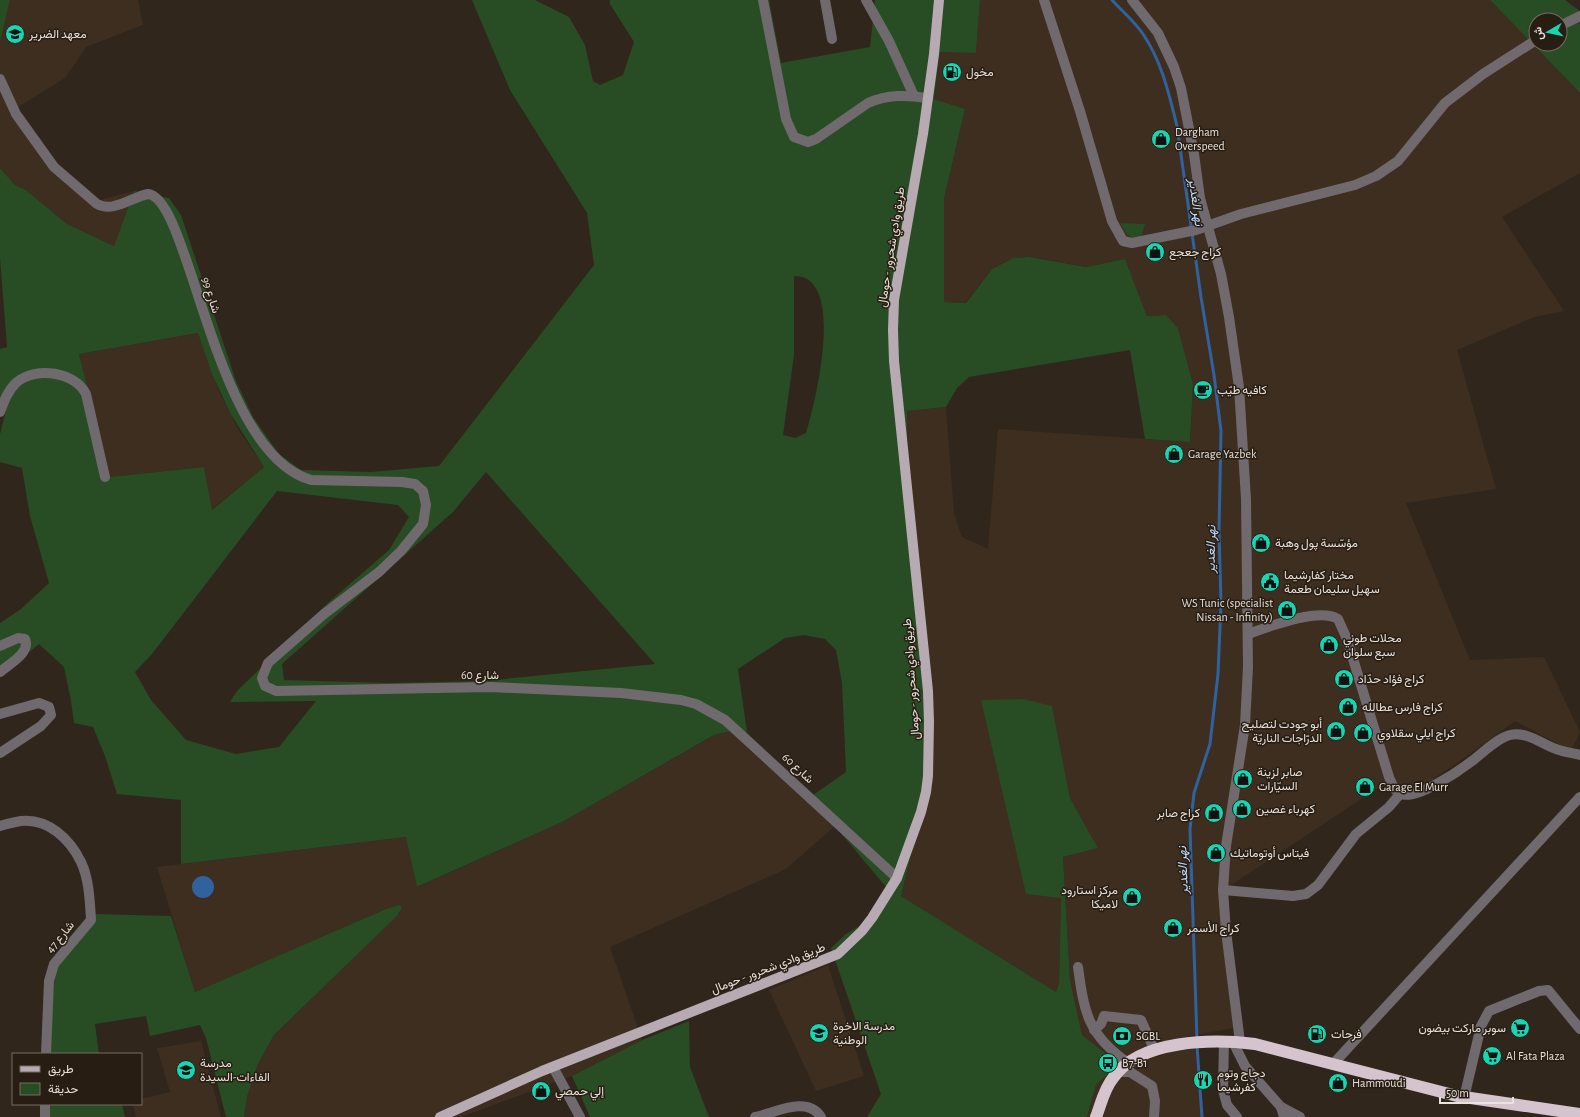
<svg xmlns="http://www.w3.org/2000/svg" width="1580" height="1117" font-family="'Alegreya Sans',Vazirmatn,sans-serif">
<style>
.built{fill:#3d2e1f}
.green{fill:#284c23;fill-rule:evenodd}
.water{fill:#30629e}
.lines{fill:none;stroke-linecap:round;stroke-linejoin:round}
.stream{stroke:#30629e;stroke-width:3}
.minor{stroke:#70696d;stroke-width:10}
.major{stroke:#b8aab2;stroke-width:10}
.highway{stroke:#d5c4cd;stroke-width:12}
.labels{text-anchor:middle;stroke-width:3;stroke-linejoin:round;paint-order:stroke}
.poi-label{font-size:12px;fill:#eae3dc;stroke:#271d13;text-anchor:start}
.street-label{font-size:12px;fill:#eae3dc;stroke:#271d13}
.water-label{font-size:13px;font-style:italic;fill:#c0dbfe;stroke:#271d13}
</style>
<rect width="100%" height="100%" fill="#31261c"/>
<g class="built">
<path d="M10,0H138L143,25L86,47L65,78L15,109L52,158L100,200L134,191L114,246L67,224L26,190L15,185L0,168V42Z"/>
<path d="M980,0H1490L1580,93V173L1502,217L1564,311L1534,317L1457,350L1496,489L1406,503L1470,660L1544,657L1580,732L1571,751L1515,721L1467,756L1410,795L1391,790L1384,784L1222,891L1239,1027L1158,1042L1120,1063L1158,1057L1194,1038L1204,1117H1087L1096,1085L1119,1064L1082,1035L1070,980L1063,857L1098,848L1070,798L1052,706L1061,898L1059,983L1056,992L901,896L925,797L907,448V411L946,407L954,513L962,537L988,549L998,429L1190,442L1193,384L1178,328L1166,315L1147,316L1125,259L1086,267L1038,258L1021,257L1006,261L992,269L965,303L943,302L944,199L965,109L934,99L940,51L976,52Z"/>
<path d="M198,333L220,394L240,432L264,467L211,510L204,467L110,477L79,354Z"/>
<path d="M731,731L747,732L835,826L786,869L610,947L642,1040L572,1076L461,1117H244L247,1097L257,1066L274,1035L401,912L386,909L195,992L157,867L407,837L418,887L564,821L706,740L714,735Z"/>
<path d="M828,965L864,1076L816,1091L769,990Z"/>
<path d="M201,1041L221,1117H136L133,1104H141V1099L170,1092L157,1048Z"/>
</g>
<g class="green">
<path d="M0,0H10L0,42Z"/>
<path d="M472,0H535L569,17L585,45L593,81L600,85L623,75L634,42L610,4V0H769L781,63L870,47L875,0H980L976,53L940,52L934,99L965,109L944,199V302L966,303L992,269L1013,258L1030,257L1086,267L1125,259L1147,316L1166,315L1178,328L1193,384L1190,442L1145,439L1130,350L969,377L957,388L946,407L907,411V448L931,705L925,797L901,896L1056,992L1059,983L1061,898L1026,894L981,700L1023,699L1052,706L1070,798L1098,848L1063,857L1070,980L1082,1035L1119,1064L1096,1085L1087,1117H867L881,1094L831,948L846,934L866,922L886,887L835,826L813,795L846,772L842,683L836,650L825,639L804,635L785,638L738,669L747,732L731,731L714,735L564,821L417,887L406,837L181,864V800L117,794L105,756L93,727L74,723L71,701L64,667L39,644L0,676V623L21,609L49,583L30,516L22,468L0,462V434L6,410H0V349L7,347L0,258V168L15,185L26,190L67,224L114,246L134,191L169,198L181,215L236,381L253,417L279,454L301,470L371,472L439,466L594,265L587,213L510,90ZM794,276C847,275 815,404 806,433L795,438L783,435L794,355ZM198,333L212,374L230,413L264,467L212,510L204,467L110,477L79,354ZM486,472L655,664L484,681L388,683L284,680L282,664L453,512ZM277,491L398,505L409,517L389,550L329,602L237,691L230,702L316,701L279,747L236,754L186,740L151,700L135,672L152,654Z"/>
<path d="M1490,0H1565L1580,11V93ZM1536,20H1560V44H1536Z"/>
<path d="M1120,223L1145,224L1141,238C1128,240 1126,233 1120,223Z"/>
<path d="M400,905L402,908L397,916L274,1035L257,1066L247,1097L244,1117H226L206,1038L200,1025L150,1036L146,1016L95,1024L99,1054H44L58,958L75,931L94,914L171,916L195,992L386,909Z"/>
<path d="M689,1021L690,1067L709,1117H590L572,1076L642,1040Z"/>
<path d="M42,1104H122L125,1117H41Z"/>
</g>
<circle class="water" cx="203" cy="887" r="11"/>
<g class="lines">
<g class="stream">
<path d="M1112,0C1122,11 1135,22 1143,34C1162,62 1169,94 1177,126L1201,297L1214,375L1221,431L1219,531L1221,604L1218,674L1210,744L1194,793L1190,829L1197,1040"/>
<path d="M1197,1046L1202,1117"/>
</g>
<g class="minor">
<path d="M763,0L786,119L794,137L808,142L816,139L868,103C888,94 907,95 928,98"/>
<path d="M825,0L832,39"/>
<path d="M866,0L889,41L914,96"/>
<path d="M1044,0L1080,111L1112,221L1123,241L1132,243L1196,230L1241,214L1355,185L1376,176L1398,161L1445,103L1483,74L1536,40"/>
<path d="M1132,0L1158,33L1174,67L1181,88L1194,154L1200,198L1221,274L1229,317L1239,387L1246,499L1248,667L1245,725L1226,846L1223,890L1226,931L1240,1042"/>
<path d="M1560,26L1580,16"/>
<path d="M0,79L16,114L54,167L97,204C113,213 132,197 148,194C191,198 213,452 311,480L402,482L415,484L423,491L426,505L423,524L401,551L379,572L324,614L268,663L262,678L265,686L276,691L491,687L621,693L681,700L696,704L725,720L897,878"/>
<path d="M0,412C4,401 8,390 17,382C36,366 75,372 86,394L105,477"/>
<path d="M1248,634C1268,627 1319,607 1338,619L1347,639L1389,777C1392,783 1394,792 1401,794C1417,800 1459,771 1472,761C1484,752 1496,739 1510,735C1526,731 1542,744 1556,749C1564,752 1572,753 1580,755"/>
<path d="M0,646L18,638L25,639C31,653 9,664 0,672"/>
<path d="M0,714L39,703L49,707L51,715L41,726L0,753"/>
<path d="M0,826C7,824 14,822 21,821C48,818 70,839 81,862C89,878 90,902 91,920L54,964L49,981L46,1054"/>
<path d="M1223,890L1293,896L1306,894L1318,885L1356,834L1389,807L1400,794"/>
<path d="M1078,967C1084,1012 1088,1035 1127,1062"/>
<path d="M1094,1030L1101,1024L1104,1016L1141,1020L1154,1049"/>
<path d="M1224,1041L1223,1090L1227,1105L1237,1117"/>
<path d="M1233,1042L1245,1066L1281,1107L1284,1117"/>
<path d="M1334,1063L1580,797"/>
<path d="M553,1067L580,1117"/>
<path d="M1117,1072H1130L1152,1086L1155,1101L1154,1117"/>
<path d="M1464,1098L1481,1026L1489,1011L1539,991L1548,990L1580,1029"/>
<path d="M1281,1107L1300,1117"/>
<path d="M45,1117V1104"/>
<path d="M755,1117C775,1113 807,1095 821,1117"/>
</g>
<path class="major" d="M440,1117L542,1071L838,954L862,931L872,918L897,878L921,812L926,792L928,776L929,722L928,691L894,361L893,330L894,300L923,134L934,54L939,0"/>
<path class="highway" d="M1096,1117C1101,1104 1104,1089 1113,1078C1140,1039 1213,1039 1255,1044L1457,1096L1580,1114"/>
</g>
<defs>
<g id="school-disc" transform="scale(1)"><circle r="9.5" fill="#19d5b2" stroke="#271d13"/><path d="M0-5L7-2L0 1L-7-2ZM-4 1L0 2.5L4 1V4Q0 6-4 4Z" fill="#111"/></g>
<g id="fuel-disc" transform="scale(1)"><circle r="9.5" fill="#19d5b2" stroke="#271d13"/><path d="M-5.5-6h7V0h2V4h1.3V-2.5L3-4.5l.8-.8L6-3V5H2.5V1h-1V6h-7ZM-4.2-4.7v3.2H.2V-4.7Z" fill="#111"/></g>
<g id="shop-disc" transform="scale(1)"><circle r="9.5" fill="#19d5b2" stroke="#271d13"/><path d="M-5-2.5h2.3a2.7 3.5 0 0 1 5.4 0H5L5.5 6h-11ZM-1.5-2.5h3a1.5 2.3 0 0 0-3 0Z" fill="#111"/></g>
<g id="cafe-disc" transform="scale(1)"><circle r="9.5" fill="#19d5b2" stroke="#271d13"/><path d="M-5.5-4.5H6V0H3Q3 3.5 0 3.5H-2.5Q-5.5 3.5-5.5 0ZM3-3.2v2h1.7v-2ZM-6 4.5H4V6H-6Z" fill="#111"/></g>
<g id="civic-disc" transform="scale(1)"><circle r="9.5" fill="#19d5b2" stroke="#271d13"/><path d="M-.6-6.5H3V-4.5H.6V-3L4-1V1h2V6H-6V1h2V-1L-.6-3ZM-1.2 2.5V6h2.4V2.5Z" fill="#111"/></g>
<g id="supermarket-disc" transform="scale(1)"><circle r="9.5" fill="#19d5b2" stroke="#271d13"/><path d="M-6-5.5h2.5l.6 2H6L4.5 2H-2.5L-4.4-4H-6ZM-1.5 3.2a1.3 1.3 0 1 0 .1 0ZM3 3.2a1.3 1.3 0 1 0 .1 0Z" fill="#111"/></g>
<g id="bank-disc" transform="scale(1)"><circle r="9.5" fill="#19d5b2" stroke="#271d13"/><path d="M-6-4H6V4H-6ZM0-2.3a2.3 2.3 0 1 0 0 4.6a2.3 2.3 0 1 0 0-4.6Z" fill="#111"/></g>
<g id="bus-disc" transform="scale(1)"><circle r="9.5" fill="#19d5b2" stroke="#271d13"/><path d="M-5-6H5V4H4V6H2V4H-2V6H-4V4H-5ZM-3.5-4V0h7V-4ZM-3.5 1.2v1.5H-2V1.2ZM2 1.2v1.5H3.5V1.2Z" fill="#111"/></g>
<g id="restaurant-disc" transform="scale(1)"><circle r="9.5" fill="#19d5b2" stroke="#271d13"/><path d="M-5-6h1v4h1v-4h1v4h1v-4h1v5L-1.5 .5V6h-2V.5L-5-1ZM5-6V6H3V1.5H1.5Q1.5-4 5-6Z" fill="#111"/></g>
</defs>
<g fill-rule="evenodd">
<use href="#school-disc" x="15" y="34"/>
<use href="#fuel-disc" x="952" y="72"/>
<use href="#shop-disc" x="1161" y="139"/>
<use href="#shop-disc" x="1155" y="252"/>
<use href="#cafe-disc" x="1203" y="390"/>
<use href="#shop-disc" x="1174" y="454"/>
<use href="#shop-disc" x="1261" y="543"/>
<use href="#civic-disc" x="1270" y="582"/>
<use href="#shop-disc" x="1287" y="610"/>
<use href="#shop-disc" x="1329" y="645"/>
<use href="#shop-disc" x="1344" y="679"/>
<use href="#shop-disc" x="1348" y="707"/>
<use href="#shop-disc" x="1336" y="731"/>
<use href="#shop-disc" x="1363" y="733"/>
<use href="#shop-disc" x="1243" y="779"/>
<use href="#shop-disc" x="1365" y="787"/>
<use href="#shop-disc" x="1242" y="809"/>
<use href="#shop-disc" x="1214" y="813"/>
<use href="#shop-disc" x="1216" y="853"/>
<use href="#shop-disc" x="1132" y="897"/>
<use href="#shop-disc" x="1173" y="928"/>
<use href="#supermarket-disc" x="1520" y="1028"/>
<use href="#school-disc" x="819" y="1033"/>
<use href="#fuel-disc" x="1317" y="1034"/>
<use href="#bank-disc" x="1122" y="1036"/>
<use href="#supermarket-disc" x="1492" y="1056"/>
<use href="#bus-disc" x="1108" y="1063"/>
<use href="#school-disc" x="186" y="1070"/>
<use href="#restaurant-disc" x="1203" y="1080"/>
<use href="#shop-disc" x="1338" y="1083"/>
<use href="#shop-disc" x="541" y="1091"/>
</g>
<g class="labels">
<g class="poi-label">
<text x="29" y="38">معهد الضرير</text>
<text x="966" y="76">مخول</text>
<text x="1175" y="136">Dargham<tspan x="1175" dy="14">Overspeed</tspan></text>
<text x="1169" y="256">كراج جعجع</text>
<text x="1217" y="394">كافيه طيّب</text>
<text x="1188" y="458">Garage Yazbek</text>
<text x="1275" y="547">مؤسّسة پول وهبة</text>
<text x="1284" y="579">مختار كفارشيما<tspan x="1284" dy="14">سهيل سليمان طعمة</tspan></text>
<text x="1273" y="607" text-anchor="end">WS Tunic (specialist<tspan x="1273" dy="14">Nissan - Infinity)</tspan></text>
<text x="1343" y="642">محلات طوني<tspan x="1343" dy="14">سبع سلوان</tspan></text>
<text x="1358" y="683">كراج فؤاد حدّاد</text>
<text x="1362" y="711">كراج فارس عطالله</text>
<text x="1322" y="728" text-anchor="end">أبو جودت لتصليح<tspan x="1322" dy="14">الدرّاجات الناريّة</tspan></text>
<text x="1377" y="737">كراج ايلي سقلاوي</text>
<text x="1257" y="776">صابر لزينة<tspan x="1257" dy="14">السيّارات</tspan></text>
<text x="1379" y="791">Garage El Murr</text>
<text x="1256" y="813">كهرباء غصين</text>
<text x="1200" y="817" text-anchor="end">كراج صابر</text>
<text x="1230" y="857">فيتاس أوتوماتيك</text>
<text x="1118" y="894" text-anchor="end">مركز استارود<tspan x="1118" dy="14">لاميكا</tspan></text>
<text x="1187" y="932">كراج الأسمر</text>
<text x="833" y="1030">مدرسة الاخوة<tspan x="833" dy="14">الوطنية</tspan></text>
<text x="1506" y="1032" text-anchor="end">سوبر ماركت بيضون</text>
<text x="1331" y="1038">فرحات</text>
<text x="1136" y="1040">SGBL</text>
<text x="1506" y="1060">Al Fata Plaza</text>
<text x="200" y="1067">مدرسة<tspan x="200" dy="14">الفاءات-السيدة</tspan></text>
<text x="1122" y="1067">B7-B1</text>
<text x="1217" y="1077">دجاج وتوم<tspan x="1217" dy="14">كفرشيما</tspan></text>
<text x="1352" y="1087">Hammoudi</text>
<text x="555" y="1095">إلي حمصي</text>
</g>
<g class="street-label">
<text transform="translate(891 247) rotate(-81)" y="4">طريق وادي شحرور - حومال</text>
<text transform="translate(211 295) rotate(72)" y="4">شارع 99</text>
<text x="480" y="679">شارع 60</text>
<text transform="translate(911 679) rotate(-94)" y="4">طريق وادي شحرور - حومال</text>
<text transform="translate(798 768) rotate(43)" y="4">شارع 60</text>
<text transform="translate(60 937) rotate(-51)" y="4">شارع 47</text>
<text transform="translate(768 968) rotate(-21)" y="4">طريق وادي شحرور - حومال</text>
</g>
<g class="water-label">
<text transform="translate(1197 202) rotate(82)" y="5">نهر الغدير</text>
<text transform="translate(1210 549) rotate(-89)" y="5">نهر الغدير</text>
<text transform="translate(1182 870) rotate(-92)" y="5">نهر الغدير</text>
</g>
</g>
<rect x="12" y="1053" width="130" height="52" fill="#271d13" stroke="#756c63"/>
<rect x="20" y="1066" width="20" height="6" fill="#b8aab2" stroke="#756c63"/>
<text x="48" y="1073" font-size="12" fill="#eae3dc">طريق</text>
<rect x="20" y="1083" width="20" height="12" fill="#284c23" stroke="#756c63"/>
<text x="48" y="1093" font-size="12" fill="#eae3dc">حديقة</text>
<g transform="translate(1548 32) rotate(261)"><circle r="19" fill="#271d13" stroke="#756c63"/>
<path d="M0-3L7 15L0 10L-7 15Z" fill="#19d5b2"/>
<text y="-6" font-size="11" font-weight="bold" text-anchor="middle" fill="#eae3dc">ش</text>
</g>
<path d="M1440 1097v6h73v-6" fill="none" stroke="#eae3dc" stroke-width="2"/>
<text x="1446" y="1097" font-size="12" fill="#eae3dc" stroke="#271d13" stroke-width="3" paint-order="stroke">50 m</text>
</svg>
